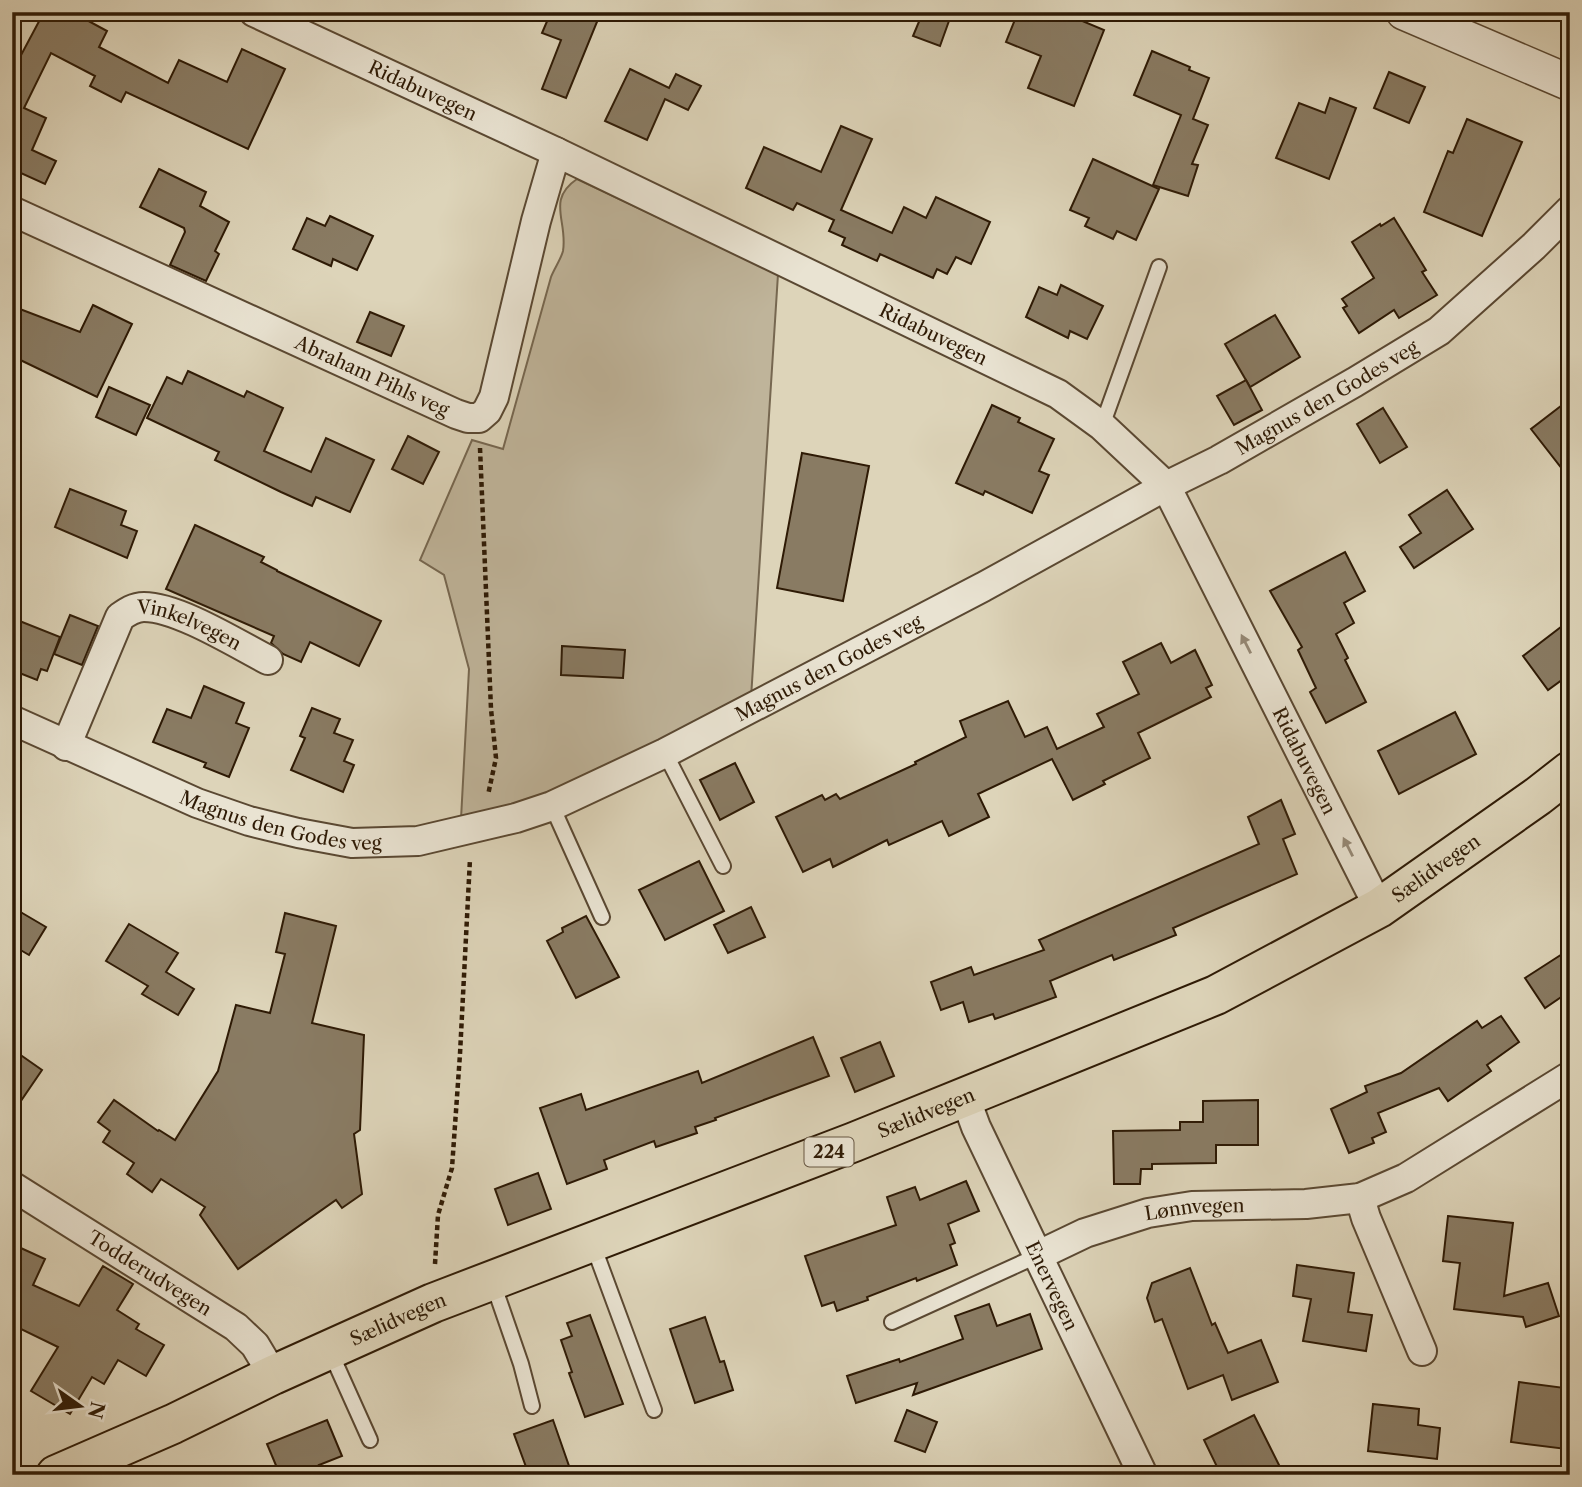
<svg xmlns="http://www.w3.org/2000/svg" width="1582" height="1487" font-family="'Libre Caslon Text',serif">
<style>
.green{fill:#bfb49a;stroke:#766750;stroke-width:2}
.building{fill:#897b63;stroke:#2e1a05;stroke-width:2}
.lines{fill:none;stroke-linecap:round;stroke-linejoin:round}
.service-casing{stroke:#5a4832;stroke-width:18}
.minor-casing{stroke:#5a4832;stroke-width:32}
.tertiary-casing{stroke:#5a4832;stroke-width:38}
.primary-casing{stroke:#2e1a05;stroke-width:42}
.path{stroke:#2e1a05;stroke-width:4.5;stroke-dasharray:5 3.5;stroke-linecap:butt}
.service{stroke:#e9e3d2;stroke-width:14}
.minor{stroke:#e9e3d2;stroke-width:28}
.tertiary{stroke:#e9e3d2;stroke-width:35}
.primary{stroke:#ddd4b9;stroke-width:38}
.oneway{fill:#958976}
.labels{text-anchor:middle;stroke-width:5;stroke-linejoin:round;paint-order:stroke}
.shield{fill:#e9e3d2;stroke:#665642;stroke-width:2}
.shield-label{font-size:18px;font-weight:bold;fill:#2e1a05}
.street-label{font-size:19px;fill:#2e1a05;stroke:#e9e3d2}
</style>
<rect width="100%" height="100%" fill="#ddd4b9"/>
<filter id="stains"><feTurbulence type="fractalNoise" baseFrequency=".00286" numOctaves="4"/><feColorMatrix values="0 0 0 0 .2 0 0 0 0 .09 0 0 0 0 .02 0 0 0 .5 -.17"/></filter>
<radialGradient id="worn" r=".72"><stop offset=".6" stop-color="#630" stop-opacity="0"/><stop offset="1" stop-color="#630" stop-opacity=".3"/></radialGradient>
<path class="green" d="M577,179L778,274L751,698L540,799L461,819L469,669L444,575L420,560L472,440L503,449L551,277C554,269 561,259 563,251C568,221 546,200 577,179Z"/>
<g class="building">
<path d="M44,12H72L107,31L99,47L168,83L179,60L227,82L242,49L285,69L248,149L126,92L121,102L90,86L95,76L51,53L24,108L46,118L32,150L56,161L45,184L21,173L12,192V72Z"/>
<path d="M551,12H601L566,98L542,89L561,40L542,33Z"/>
<path d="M923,12H936L950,18L940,46L913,36Z"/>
<path d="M1018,12H1061L1104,30L1074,106L1028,88L1041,56L1006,42Z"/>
<path d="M1152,51L1190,67L1189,70L1209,78L1193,119L1208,125L1192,164L1198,165L1188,196L1153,185L1181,115L1134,95Z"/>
<path d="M630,69L669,88L676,74L701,86L688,110L665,99L647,140L605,121Z"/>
<path d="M1389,72L1425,87L1409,123L1374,108Z"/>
<path d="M1330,98L1356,108L1329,179L1276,158L1299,103L1325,113Z"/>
<path d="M1467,119L1522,142L1482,236L1424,212L1448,151L1453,153Z"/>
<path d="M841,126L872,139L841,210L892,233L904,207L926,218L936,197L990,222L971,264L956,257L947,274L937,269L933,278L880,254L877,261L842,245L845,238L829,231L834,220L797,203L793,210L746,188L764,147L821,172Z"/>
<path d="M1093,159L1159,189L1136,240L1117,231L1113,239L1085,226L1089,218L1070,210Z"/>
<path d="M159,169L206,192L200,206L229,222L215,251L219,254L206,281L170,265L185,232L184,228L140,207Z"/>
<path d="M330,216L373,236L357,270L333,259L331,266L293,249L307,218L325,226Z"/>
<path d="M1394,218L1426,270L1422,272L1437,295L1399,318L1394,310L1359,333L1343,308L1347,306L1342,299L1374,278L1352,242L1380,224L1381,226Z"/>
<path d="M1061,285L1103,306L1087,339L1070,331L1068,338L1026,317L1039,287L1057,295Z"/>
<path d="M93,305L132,324L97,397L12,356V306L80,332Z"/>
<path d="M370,312L404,326L391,356L357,342Z"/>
<path d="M1275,315L1300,357L1250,387L1225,344Z"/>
<path d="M188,371L244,397L247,391L283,408L264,451L311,472L326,438L374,460L350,512L316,497L312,506L281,492L215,460L219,452L147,418L167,377L182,384Z"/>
<path d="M1246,380L1262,410L1234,425L1217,396Z"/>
<path d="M109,387L150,405L136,435L96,417Z"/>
<path d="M1570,399V479L1531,429Z"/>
<path d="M992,405L1020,418L1018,422L1054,439L1039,471L1049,475L1032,513L985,491L983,495L956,483Z"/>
<path d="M1383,408L1407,447L1380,463L1357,424Z"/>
<path d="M408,436L439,452L423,484L392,469Z"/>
<path d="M802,453L869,466L843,601L777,588Z"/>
<path d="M70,489L126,511L121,525L137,531L127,558L55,527Z"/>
<path d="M1447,490L1473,529L1414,568L1400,547L1421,533L1409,515Z"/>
<path d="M195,525L264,557L261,562L277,570V571L381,621L359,666L310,642L301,662L283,654L271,643L274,636L166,589Z"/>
<path d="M1345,552L1365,591L1344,603L1354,623L1336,634L1348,658L1345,660L1366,702L1326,723L1310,692L1316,688L1298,650L1302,647L1270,591Z"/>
<path d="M70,615L98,626L82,665L54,654Z"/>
<path d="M12,618L60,637L47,671L41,669L37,680L12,670Z"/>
<path d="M1570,620V674L1548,690L1523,656Z"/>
<path d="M1161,643L1171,663L1195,650L1212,685L1206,688L1211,697L1138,733L1150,758L1103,781L1105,784L1073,800L1052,759L978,794L989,817L949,836L942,821L889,845L887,840L833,867L830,859L803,872L776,817L822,795L825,800L836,794L840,799L916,764L915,762L966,737L960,721L1008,701L1025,737L1047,727L1057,749L1104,727L1097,714L1139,694L1123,662Z"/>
<path d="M562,646L625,650L623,678L561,675Z"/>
<path d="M204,686L244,703L236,723L249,728L229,777L204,767L206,763L153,742L167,709L191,718Z"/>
<path d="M312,708L340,719L334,733L353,740L344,761L354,765L343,792L291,770L305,738L300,736Z"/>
<path d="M1455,712L1476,754L1399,794L1378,751Z"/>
<path d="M735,763L754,802L720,820L700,780Z"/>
<path d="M1281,800L1295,834L1283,839L1297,874L1173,928L1176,935L1114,960L1112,955L1050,981L1056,997L995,1019L993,1014L969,1022L963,1002L941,1010L931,982L971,967L974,975L1044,950L1039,940L1259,844L1248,817Z"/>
<path d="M699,861L724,911L665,940L639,890Z"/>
<path d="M12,907L46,927L29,955L12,945Z"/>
<path d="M751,907L765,937L728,953L714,925Z"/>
<path d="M285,913L336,926L312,1023L364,1035L360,1130L354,1134L362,1194L342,1208L336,1200L238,1269L200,1215L205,1207L161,1179L152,1192L127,1174L134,1163L103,1142L110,1131L98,1122L114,1100L158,1131L159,1130L175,1140L218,1071L236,1005L270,1013L285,954L276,952Z"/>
<path d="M586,916L619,977L576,998L547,941L563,932L562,928Z"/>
<path d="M129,924L178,953L166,972L194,989L178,1015L142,994L148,986L106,961Z"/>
<path d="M1570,949V991L1545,1008L1525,978Z"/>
<path d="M1501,1016L1519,1042L1487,1065L1491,1071L1448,1101L1439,1088L1378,1113L1386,1132L1372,1138L1374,1143L1349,1153L1331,1109L1367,1092L1365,1086L1401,1073L1477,1021L1482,1028Z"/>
<path d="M813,1037L829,1076L715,1118L716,1120L695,1127L697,1133L656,1147L654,1141L604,1160L607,1169L567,1184L540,1108L581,1094L586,1110L698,1071L702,1083Z"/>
<path d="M880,1042L894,1076L855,1092L841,1058Z"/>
<path d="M12,1049L42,1070L12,1114Z"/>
<path d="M1258,1100V1145H1216V1163L1152,1164V1169H1141L1140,1184H1114L1113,1131L1180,1130V1122H1203V1101Z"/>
<path d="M538,1173L551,1209L508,1225L495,1189Z"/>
<path d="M966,1181L979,1211L948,1224L955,1243L950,1245L957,1265L917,1281L916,1278L867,1297L868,1300L837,1311L834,1302L822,1306L805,1256L896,1225L887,1197L915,1187L920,1200Z"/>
<path d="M1448,1216L1513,1223L1504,1296L1548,1283L1559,1316L1526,1327L1523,1317L1454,1309L1460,1263L1443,1261Z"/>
<path d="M12,1244L45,1259L33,1285L79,1306L103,1266L133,1284L117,1310L139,1324L136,1329L164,1345L146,1376L118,1360L104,1384L92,1377L70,1414L31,1391L58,1347L15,1326L12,1332Z"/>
<path d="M1297,1265L1354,1273L1348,1312L1372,1315L1366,1351L1303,1341L1311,1299L1293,1296Z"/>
<path d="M1190,1268L1212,1325L1215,1323L1228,1353L1261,1340L1278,1382L1232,1400L1223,1375L1188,1389L1162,1319L1155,1322L1147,1298L1152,1283Z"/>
<path d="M989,1304L997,1326L1030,1314L1042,1349L913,1395L917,1383L856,1403L847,1376L899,1359L900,1362L963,1339L955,1316Z"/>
<path d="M590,1315L623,1404L585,1417L569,1373L572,1372L561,1340L572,1336L567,1323Z"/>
<path d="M705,1317L720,1362L724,1361L733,1390L695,1403L670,1329Z"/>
<path d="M1519,1382L1565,1388L1563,1409L1570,1410L1566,1449L1511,1442Z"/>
<path d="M1373,1404L1419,1409L1418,1425L1440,1428L1437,1459L1368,1451Z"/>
<path d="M907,1410L937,1422L925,1452L895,1441Z"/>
<path d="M1254,1415L1284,1475H1221L1204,1440Z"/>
<path d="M327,1420L342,1456L319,1465L321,1468L304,1475H280L267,1444Z"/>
<path d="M553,1420L569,1466L546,1475H529L514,1434Z"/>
</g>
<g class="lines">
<g class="service-casing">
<g id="service">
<path d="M1102,426L1159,267"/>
<path d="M665,753L723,866"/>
<path d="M552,806L602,917"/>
<path d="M593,1245L654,1410"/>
<path d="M493,1283L521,1364L532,1406"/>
<path d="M892,1322L1039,1255"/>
<path d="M330,1351L370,1440"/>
</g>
</g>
<g class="minor-casing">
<g id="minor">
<path id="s1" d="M254,12L556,152L1058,394L1102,426L1166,486L1379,908"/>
<path id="s2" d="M12,211L456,414L468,418H479L487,411L494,397L536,221L556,152"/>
<path id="s3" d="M12,720L197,803L249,821L298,833L352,843L418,841L516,818L552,806L665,753L983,587L1166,486L1219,460L1355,382L1439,331L1534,246L1570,210"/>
<path id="s4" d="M66,746L120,617C127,612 134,607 144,607C178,607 237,644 268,660"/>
<path id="s5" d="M965,1097L976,1127L1143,1475"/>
<path id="s6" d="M12,1186L236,1327L255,1345L273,1375"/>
<path d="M1360,1198L1366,1218L1422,1351"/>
<path id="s7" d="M1039,1255L1085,1233L1148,1213L1192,1206L1306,1204L1360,1198L1406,1178L1570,1076"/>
</g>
</g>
<g class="tertiary-casing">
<path id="tertiary" d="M1404,12L1570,83"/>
</g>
<g class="primary-casing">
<g id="primary">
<path id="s8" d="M56,1475L173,1424L273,1375L433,1303L854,1142L1216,995L1379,908L1538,796L1570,771"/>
</g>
</g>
<g class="path">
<path d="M480,448L491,709L496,758L488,795"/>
<path d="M435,1264L438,1215L452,1168L460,1054L470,859"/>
</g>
<use href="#service" class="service"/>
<use href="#minor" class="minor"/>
<use href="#tertiary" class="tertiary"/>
<use href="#primary" class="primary"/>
</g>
<defs><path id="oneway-solid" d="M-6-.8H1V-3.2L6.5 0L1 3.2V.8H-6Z" transform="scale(1.75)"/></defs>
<g class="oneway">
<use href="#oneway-solid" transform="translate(1246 644) rotate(-117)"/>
<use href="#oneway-solid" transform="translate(1348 847) rotate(-117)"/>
</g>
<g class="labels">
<rect class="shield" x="804.5" y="1137.5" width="49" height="29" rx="5"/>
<g class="shield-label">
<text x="829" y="1158">224</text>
</g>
<g class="street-label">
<text dy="7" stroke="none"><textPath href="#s1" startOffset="186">Ridabuvegen</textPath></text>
<text dy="7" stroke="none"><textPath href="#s1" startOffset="752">Ridabuvegen</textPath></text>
<text dy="7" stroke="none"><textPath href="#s2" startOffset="396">Abraham Pihls veg</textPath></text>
<text dy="7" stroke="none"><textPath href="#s3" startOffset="1444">Magnus den Godes veg</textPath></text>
<text dy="7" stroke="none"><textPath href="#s4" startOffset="215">Vinkelvegen</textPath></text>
<text dy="7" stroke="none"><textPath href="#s3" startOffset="877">Magnus den Godes veg</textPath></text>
<text dy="7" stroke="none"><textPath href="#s1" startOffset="1340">Ridabuvegen</textPath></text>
<text dy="7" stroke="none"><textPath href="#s3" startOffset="289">Magnus den Godes veg</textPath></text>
<text dy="7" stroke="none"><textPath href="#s8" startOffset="1510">Sælidvegen</textPath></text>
<text dy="7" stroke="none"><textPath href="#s8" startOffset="943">Sælidvegen</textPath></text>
<text dy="7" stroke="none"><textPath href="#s7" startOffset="164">Lønnvegen</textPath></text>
<text dy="7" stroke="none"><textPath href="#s6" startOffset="163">Todderudvegen</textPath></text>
<text dy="7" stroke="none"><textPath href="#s5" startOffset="208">Enervegen</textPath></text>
<text dy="7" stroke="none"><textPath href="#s8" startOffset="376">Sælidvegen</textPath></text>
</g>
</g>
<rect width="1582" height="1487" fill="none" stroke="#ddd4b9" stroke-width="42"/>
<rect x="14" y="14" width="1554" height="1459" fill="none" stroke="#2e1a05" stroke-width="3.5"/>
<rect x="21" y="21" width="1540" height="1445" fill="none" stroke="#2e1a05" stroke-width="2"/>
<g transform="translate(80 1406) rotate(104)" stroke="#e9e3d2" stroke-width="5" paint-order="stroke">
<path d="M0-5L12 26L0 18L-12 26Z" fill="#2e1a05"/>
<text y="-10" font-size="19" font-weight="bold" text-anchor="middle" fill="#2e1a05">N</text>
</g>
<rect width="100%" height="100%" filter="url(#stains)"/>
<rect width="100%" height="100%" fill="url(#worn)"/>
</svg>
